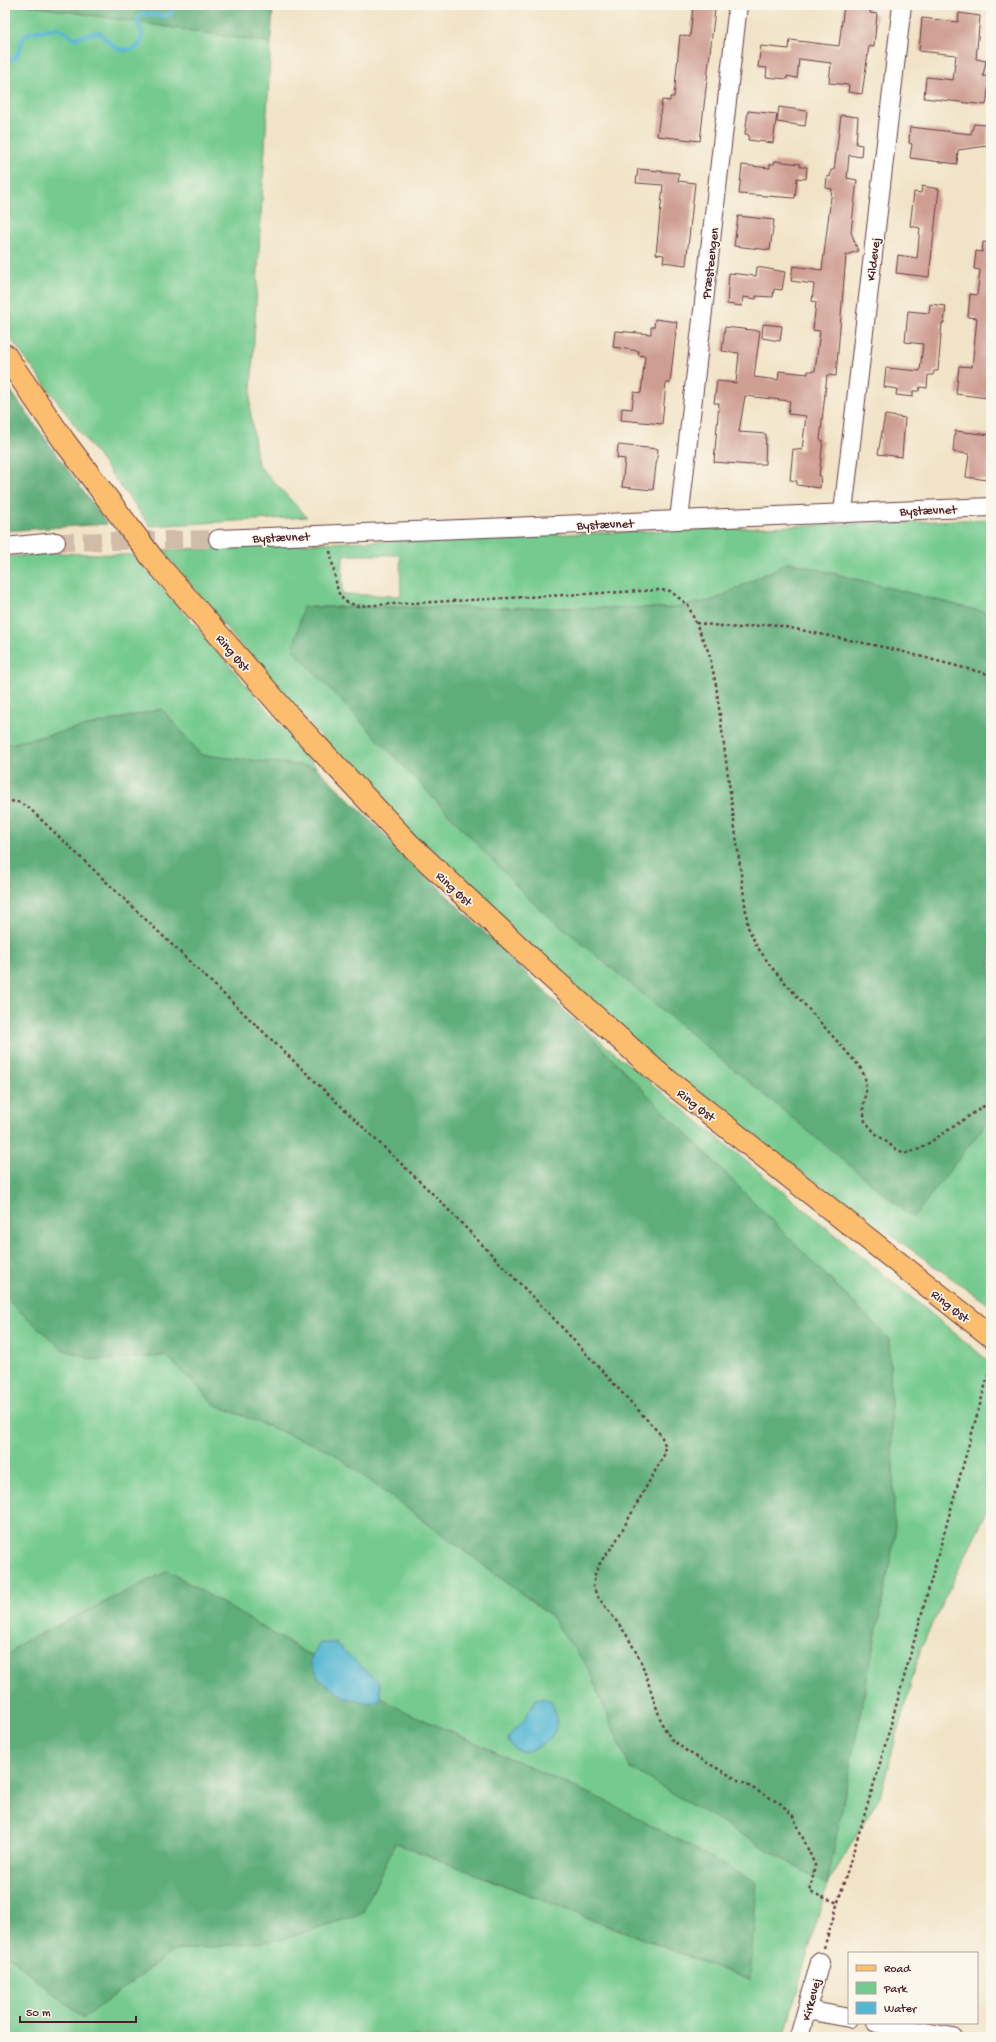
<svg xmlns="http://www.w3.org/2000/svg" width="996" height="2042" font-family="'Gochi Hand',sans-serif">
<style>
.green{fill:#74ca8f;stroke:#5f745d;fill-rule:evenodd}
.forest{fill:#5fae7a;stroke:#546652}
.water{fill:#55b7d3;stroke:#506b7f}
.lines{fill:none;stroke-linecap:round;stroke-linejoin:round}
.stream{stroke:#55b7d3;stroke-width:4.5}
.building{fill:#cf9e93}
.minor-tunnel{stroke:#d0bca8;stroke-width:18;stroke-dasharray:18 9;stroke-linecap:butt}
.minor-casing{stroke:#633c42;stroke-width:20}
.major-casing{stroke:#633c42;stroke-width:24}
.path{stroke:#633c42;stroke-width:2.5;stroke-dasharray:3 3;stroke-linecap:butt}
.minor{stroke:#fff;stroke-width:18}
.major{stroke:#fcbd6e;stroke-width:22}
.labels{text-anchor:middle;stroke-width:3.5;stroke-linejoin:round;paint-order:stroke}
.street-label{font-size:13px;fill:#4a1f2b;stroke:#fbf7ec}
</style>
<rect width="100%" height="100%" fill="#fbf7ec"/>
<filter id="ink" filterUnits="userSpaceOnUse"><feTurbulence type="fractalNoise" baseFrequency=".025" numOctaves="2"/><feDisplacementMap in="SourceGraphic" scale="8" xChannelSelector="R" yChannelSelector="G"/><feConvolveMatrix kernelMatrix="1 2 1 2 8 2 1 2 1" color-interpolation-filters="sRGB"/></filter>
<filter id="wash" filterUnits="userSpaceOnUse"><feTurbulence type="fractalNoise" baseFrequency=".012" numOctaves="4" result="noise"/><feDisplacementMap in="SourceGraphic" scale="16" xChannelSelector="R" yChannelSelector="G"/><feGaussianBlur stdDeviation="0.9" result="paint"/><feColorMatrix in="noise" values="0 0 0 0 0 0 0 0 0 0 0 0 0 0 0 0 0 1.4 0 .05"/><feComposite in="paint" operator="in"/></filter>
<g filter="url(#wash)">
<rect width="100%" height="100%" fill="#f1e3c7"/>
<g class="green">
<path d="M5,5H26L271,43L250,409L258,465L307,517L150,526L5,331Z"/>
<path d="M991,519V614L789,562L714,600L671,608L304,607L913,1217L991,1117V1306L775,1153L662,1066L414,840L261,670L162,550L344,542ZM343,555H400L401,596L342,594Z"/>
<path d="M58,553L133,555L219,653L316,767L201,755L162,709L5,745V557Z"/>
<path d="M572,1018L991,1363V1494L987,1511L921,1647L880,1796L827,1885L784,2037H5V1953L84,2018L173,1951L280,1940L362,1914L395,1843L749,1980L612,1804L402,1710L168,1571L18,1645L5,1661V1298L62,1349L95,1360L166,1356L216,1405L330,1451L549,1614L587,1666L630,1768L827,1884L895,1536L889,1339Z"/>
</g>
<g class="forest">
<path d="M26,5H273L271,43Z"/>
<path d="M5,383L107,524L5,531Z"/>
<path d="M789,562L991,614V1117L913,1218L533,903L293,650L303,607L671,608L714,600Z"/>
<path d="M162,709L201,755L316,767L572,1018L889,1339L895,1536L827,1885L630,1768L587,1666L549,1614L330,1451L216,1405L166,1356L95,1360L62,1349L5,1298V745Z"/>
<path d="M168,1571L402,1710L612,1804L757,1883L750,1980L395,1843L362,1914L280,1940L173,1951L84,2018L5,1953V1661L18,1645Z"/>
</g>
<g class="water">
<path d="M319,1643H335L380,1683V1700L368,1703L346,1698L321,1681L310,1661Z"/>
<path d="M543,1698L551,1701C555,1709 559,1722 555,1731C546,1747 517,1763 508,1740L511,1733L524,1720L536,1699Z"/>
</g>
<g class="lines">
<path class="stream" d="M5,58L10,60L16,58L24,36L31,32L59,28L74,38L98,32C106,36 110,44 117,48C126,53 141,49 142,38C143,31 137,26 138,18L142,14L166,16L171,13L174,5"/>
</g>
<g id="blocks">
<g class="building">
<path d="M844,5H871L870,13L877,14L874,47L869,46L862,94L848,92L849,85L829,83L831,63L799,59L797,78L787,76V79L766,77L767,68L758,67L761,46L789,49L790,40L839,46Z"/>
<path d="M693,6L715,9L700,141L657,136L662,100L670,101V97H674L680,35L690,37Z"/>
<path d="M959,13L980,16L976,59L986,61L983,76L990,77L986,105L924,98L926,77L953,80L956,55L919,51L922,18L958,22Z"/>
<path d="M779,107L807,111L805,126L777,122Z"/>
<path d="M748,111L777,114L773,143L748,140L749,135L745,134Z"/>
<path d="M841,115L858,117L856,144L862,145L861,157L849,155L847,178L857,180L851,232L858,251L846,255L836,376L827,375L820,440H823L819,476H821L820,488L797,485V481L790,480L793,449L802,450L806,416L788,414L790,401L745,396L739,432L766,434L765,464H750V465L714,462L719,403H714L717,381L736,383L739,353L722,351L725,327L760,331L754,377L778,380L779,371L808,374V371H815L820,331L813,330L816,302L812,301L814,284L791,281L793,266L822,270L832,189L826,188L827,176L830,177L831,170H834Z"/>
<path d="M974,124L988,125L987,146L958,150L957,164L910,158L912,144L909,143L910,127L971,134Z"/>
<path d="M775,161L800,164V167H807L806,179L797,178L795,198L739,194L742,165L770,168V164H774Z"/>
<path d="M638,169L679,173L678,181L695,183L686,265L663,262L664,255L656,254L663,185L636,183Z"/>
<path d="M922,186L939,189L929,277L896,273L898,255L917,258L920,228L910,226L914,192L921,193Z"/>
<path d="M738,216L774,220L770,250L734,246Z"/>
<path d="M983,242L991,243V373L988,398L956,394L959,366L972,367L977,318L968,317L970,294L977,295L980,270L974,269L976,251L982,252Z"/>
<path d="M757,267L785,272L782,290L774,289L773,297L756,296V299L743,297L742,306L727,304L729,273L756,276Z"/>
<path d="M930,304L946,306L944,323H942L938,371H934L933,375H928L927,388L920,387L919,391H913V397L896,395L897,389L884,387L886,368L920,371L923,344L905,342L908,311L929,313Z"/>
<path d="M655,319L677,322L670,383H666L662,424L621,420L622,408L632,409L634,392L641,393L645,356L638,355L639,351L613,347L615,331L651,334V327H654Z"/>
<path d="M763,324L782,326L780,341L762,338Z"/>
<path d="M885,415L905,418L902,457L878,454Z"/>
<path d="M955,431L991,435L987,480L966,477L969,454L953,452Z"/>
<path d="M618,445L658,449L653,490L622,487L625,459L617,458Z"/>
</g>
</g>
</g>
<g filter="url(#ink)">
<use href="#blocks" fill-opacity="0" stroke="#633c42" stroke-width="1"/>
<g class="lines">
<path class="minor-tunnel" d="M56,542L218,539"/>
<g class="minor-casing">
<g id="minor">
<path d="M843,512L902,5"/>
<path d="M679,520L738,5"/>
<path d="M218,539L991,507"/>
<path d="M5,547L56,542"/>
<path d="M807,2010L849,2018"/>
<path d="M876,2023L953,2037"/>
<path d="M799,2037L820,1962"/>
</g>
</g>
<g class="major-casing">
<path id="major" d="M5,355L64,441L153,559L290,717L409,844L550,976L657,1072L991,1336"/>
</g>
<g class="path">
<path d="M330,551L338,592L344,601L357,606L659,590L670,591L688,605L709,653L716,685L748,927L756,945L772,968L860,1067L865,1077L866,1090L863,1107L865,1121L875,1133L897,1150L906,1153L920,1149L987,1104L991,1099"/>
<path d="M696,623L738,628L771,624L888,648L991,675"/>
<path d="M5,802L16,801L29,808L436,1197L557,1322L661,1435L665,1445L664,1455L615,1543L601,1561L595,1574L593,1587L598,1597L626,1634L641,1661L662,1724L671,1739L688,1752L781,1804L793,1816L815,1865L810,1892L838,1903"/>
<path d="M824,1948L879,1767L991,1365"/>
</g>
<use href="#minor" class="minor"/>
<use href="#major" class="major"/>
</g>
</g>
<g class="labels">
<g class="street-label">
<text transform="translate(872 259) rotate(-83)" y="5">Kildevej</text>
<text transform="translate(709 263) rotate(-83)" y="5">Præsteengen</text>
<text transform="translate(928 509) rotate(-2)" y="5">Bystævnet</text>
<text transform="translate(605 523) rotate(-2)" y="5">Bystævnet</text>
<text transform="translate(281 536) rotate(-2)" y="5">Bystævnet</text>
<text transform="translate(234 652) rotate(49)" y="5">Ring Øst</text>
<text transform="translate(455 888) rotate(43)" y="5">Ring Øst</text>
<text transform="translate(697 1104) rotate(38)" y="5">Ring Øst</text>
<text transform="translate(951 1305) rotate(38)" y="5">Ring Øst</text>
<text transform="translate(810 1999) rotate(-75)" y="5">Kirkevej</text>
</g>
</g>
<rect width="996" height="2042" fill="none" stroke="#fbf7ec" stroke-width="20"/>
<rect x="848" y="1952" width="130" height="72" fill="#fbf7ec" stroke="#b4a19f"/>
<rect x="856" y="1965" width="20" height="6" fill="#fcbd6e" stroke="#b4a19f"/>
<text x="884" y="1972" font-size="12" fill="#4a1f2b">Road</text>
<rect x="856" y="1982" width="20" height="12" fill="#74ca8f" stroke="#b4a19f"/>
<text x="884" y="1992" font-size="12" fill="#4a1f2b">Park</text>
<rect x="856" y="2002" width="20" height="12" fill="#55b7d3" stroke="#b4a19f"/>
<text x="884" y="2012" font-size="12" fill="#4a1f2b">Water</text>
<path d="M20 2016v6h116v-6" fill="none" stroke="#4a1f2b" stroke-width="2"/>
<text x="26" y="2016" font-size="12" fill="#4a1f2b" stroke="#fbf7ec" stroke-width="3" paint-order="stroke">50 m</text>
</svg>
